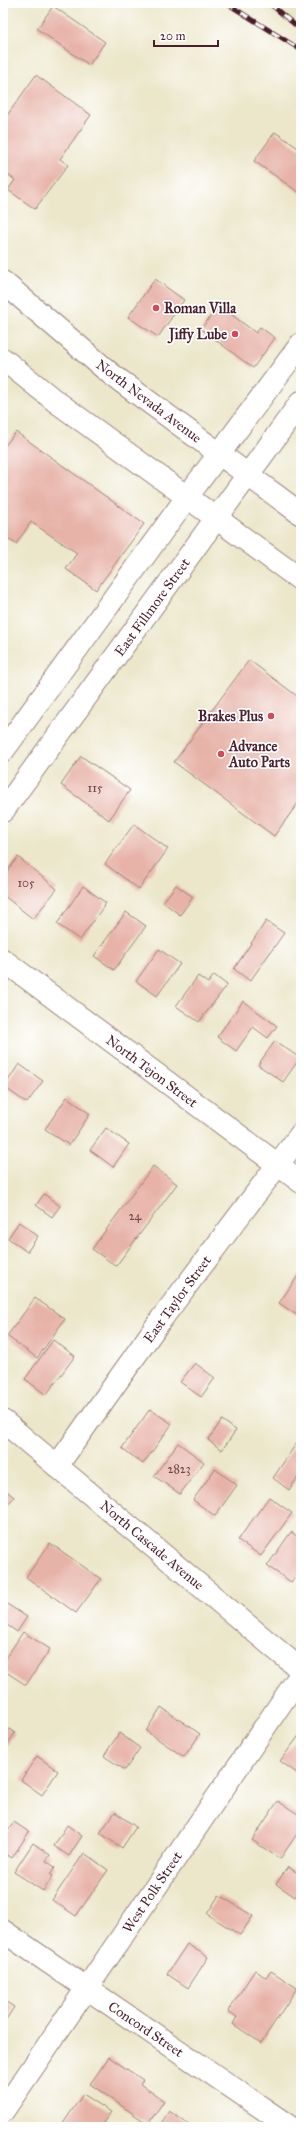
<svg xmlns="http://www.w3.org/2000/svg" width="304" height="2130" font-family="'IM FELL Great Primer',serif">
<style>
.building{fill:#e7b3a8}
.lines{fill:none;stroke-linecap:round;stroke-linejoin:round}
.minor-casing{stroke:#9b837b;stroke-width:24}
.secondary-casing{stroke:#9b837b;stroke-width:24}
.primary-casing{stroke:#9b837b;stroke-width:24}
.minor{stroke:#fff;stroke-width:22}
.secondary{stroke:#fff;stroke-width:22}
.primary{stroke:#fff;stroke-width:22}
.rail-casing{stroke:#4a1f2b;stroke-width:4.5}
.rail{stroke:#fff;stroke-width:3;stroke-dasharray:9;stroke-linecap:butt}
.poi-dot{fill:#d1495b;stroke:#fff;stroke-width:1.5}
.labels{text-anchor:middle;stroke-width:3.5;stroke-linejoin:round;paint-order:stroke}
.number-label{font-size:12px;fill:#71444a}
.poi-label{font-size:14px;font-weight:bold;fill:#4a1f2b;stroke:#fff;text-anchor:start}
.street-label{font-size:14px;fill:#4a1f2b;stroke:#fff}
</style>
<rect width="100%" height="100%" fill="#fff"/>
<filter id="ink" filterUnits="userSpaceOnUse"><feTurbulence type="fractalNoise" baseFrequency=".025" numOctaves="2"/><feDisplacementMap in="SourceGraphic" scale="8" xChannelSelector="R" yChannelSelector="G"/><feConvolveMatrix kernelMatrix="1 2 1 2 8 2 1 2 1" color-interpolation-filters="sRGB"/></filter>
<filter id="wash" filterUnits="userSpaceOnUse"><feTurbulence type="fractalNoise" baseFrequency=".012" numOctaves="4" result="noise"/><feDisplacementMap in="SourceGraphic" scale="16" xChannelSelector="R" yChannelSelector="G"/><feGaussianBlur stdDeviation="0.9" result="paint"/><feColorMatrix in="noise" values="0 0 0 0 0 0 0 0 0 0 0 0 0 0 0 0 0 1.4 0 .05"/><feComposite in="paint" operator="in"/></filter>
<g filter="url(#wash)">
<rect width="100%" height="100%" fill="#ece7cb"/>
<g id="blocks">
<g class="building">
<path d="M53,6L105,42L89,65L37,29Z"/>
<path d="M36,75L91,115L60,159L68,165L35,209L8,190L15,180L3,171V121Z"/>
<path d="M275,132L301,150V194L254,161Z"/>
<path d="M155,279L184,300L158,337L128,317Z"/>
<path d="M219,305L256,333L260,327L275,338L253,368L201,329Z"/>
<path d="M16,432L144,524L96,590L66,569L77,553L31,522L16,544L3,536V448Z"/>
<path d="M249,660L301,699V799L274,836L174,762Z"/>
<path d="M81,756L130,790L109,820L61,785Z"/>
<path d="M134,824L168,849L139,889L105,864Z"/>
<path d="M18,857L57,889L33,919L3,895V876Z"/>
<path d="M176,885L193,897L180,915L163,902Z"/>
<path d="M83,886L106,903L80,940L57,924Z"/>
<path d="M126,912L146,926L114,970L94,956Z"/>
<path d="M266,921L284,933L250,981L234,969Z"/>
<path d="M159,949L180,964L157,996L136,981Z"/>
<path d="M214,975L227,985L199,1022L176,1006L198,976L208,983Z"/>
<path d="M243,1001L277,1026L268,1038L253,1027L236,1051L217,1037Z"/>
<path d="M275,1041L300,1058L283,1082L258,1065Z"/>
<path d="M19,1064L43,1081L27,1103L4,1087Z"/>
<path d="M67,1097L90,1114L69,1145L45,1129Z"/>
<path d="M106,1128L129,1144L113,1167L90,1150Z"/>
<path d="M153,1166L177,1184L116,1266L92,1249Z"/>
<path d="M44,1194L60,1206L52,1217L36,1205Z"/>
<path d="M19,1222L38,1236L27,1252L8,1238Z"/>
<path d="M300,1273L301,1274V1318L279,1303Z"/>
<path d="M35,1298L65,1319L37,1358L7,1336Z"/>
<path d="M53,1340L75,1356L46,1395L25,1379Z"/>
<path d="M195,1363L215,1378L201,1397L180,1382Z"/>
<path d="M150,1409L172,1424L143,1464L122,1448Z"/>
<path d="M222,1420L236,1430L222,1450L208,1440Z"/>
<path d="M178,1443L204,1462L180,1494L154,1476Z"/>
<path d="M296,1444L301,1448V1473L289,1490L273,1478Z"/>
<path d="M215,1469L237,1485L215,1516L193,1500Z"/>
<path d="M3,1488L14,1497L3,1511Z"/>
<path d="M269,1497L292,1513L261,1556L238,1540Z"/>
<path d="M291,1532L301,1539V1569L291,1582L267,1566Z"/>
<path d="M50,1543L101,1579L76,1613L26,1577Z"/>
<path d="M7,1604L27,1617L17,1632L3,1622V1611Z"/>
<path d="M23,1632L50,1649L26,1685L3,1670V1662Z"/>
<path d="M161,1707L200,1734L184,1757L146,1731Z"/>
<path d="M3,1725L15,1733L3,1751Z"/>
<path d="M119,1733L140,1748L125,1770L104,1756Z"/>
<path d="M301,1733V1776L280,1761Z"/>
<path d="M37,1756L58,1771L42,1795L21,1780Z"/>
<path d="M278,1801L301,1816V1828L280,1859L252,1840Z"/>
<path d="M115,1812L136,1827L122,1848L100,1833Z"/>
<path d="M14,1822L29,1832L12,1858L6,1854L3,1859V1829L7,1832Z"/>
<path d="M67,1825L82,1836L69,1856L54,1846Z"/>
<path d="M33,1843L50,1855L46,1861L55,1867L50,1874L53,1876L43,1891L14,1872Z"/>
<path d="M84,1853L108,1870L76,1916L52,1900Z"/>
<path d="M288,1867L301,1875V1889L295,1897L276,1884Z"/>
<path d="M219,1895L253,1916L240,1935L207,1914Z"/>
<path d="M187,1944L208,1957L188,1988L167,1974Z"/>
<path d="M255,1970L266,1978L271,1971L297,1988L261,2043L233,2024L237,2017L228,2011Z"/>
<path d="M3,2000L14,2007L3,2024Z"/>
<path d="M109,2057L143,2080L140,2084L164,2101L148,2124L90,2084Z"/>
<path d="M83,2094L111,2112L103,2123L109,2127H64L62,2125Z"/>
<path d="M169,2111L193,2127H159Z"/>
</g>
</g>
</g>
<g filter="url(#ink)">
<use href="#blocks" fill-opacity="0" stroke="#9b837b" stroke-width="1"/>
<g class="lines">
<g class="minor-casing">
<g id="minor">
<path d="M3,960L301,1182"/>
<path d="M57,1466L162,1318L301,1134"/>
<path d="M3,1931L290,2127"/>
<path d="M3,2111L301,1674"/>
</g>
</g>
<g class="secondary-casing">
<path id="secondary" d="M3,1421L301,1670"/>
</g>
<g class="primary-casing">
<g id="primary">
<path d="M3,282L111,374L301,514"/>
<path d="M3,359L54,400L301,580"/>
<path d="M3,751L187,497L301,344"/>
<path d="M3,811L301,402"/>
</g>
</g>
<use href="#minor" class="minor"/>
<use href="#secondary" class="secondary"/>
<use href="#primary" class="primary"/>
<g class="rail-casing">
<g id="rail">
<path d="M226,3L301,50"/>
<path d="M269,3L301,30"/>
</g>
</g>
<use href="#rail" class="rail"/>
</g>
</g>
<g class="poi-dot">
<circle cx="156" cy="308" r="4"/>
<circle cx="235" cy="334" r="4"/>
<circle cx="271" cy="716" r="4"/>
<circle cx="221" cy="754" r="4"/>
</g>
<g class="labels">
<g class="number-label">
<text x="95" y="792">115</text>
<text x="26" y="887">105</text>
<text x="135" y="1220">24</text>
<text x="179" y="1473">2823</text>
</g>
<g class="poi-label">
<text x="164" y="313">Roman Villa</text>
<text x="227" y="339" text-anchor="end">Jiffy Lube</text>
<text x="263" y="721" text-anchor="end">Brakes Plus</text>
<text x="229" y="751">Advance<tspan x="229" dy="16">Auto Parts</tspan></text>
</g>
<g class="street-label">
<text transform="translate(149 401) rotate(37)" y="5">North Nevada Avenue</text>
<text transform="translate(152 607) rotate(-54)" y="5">East Fillmore Street</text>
<text transform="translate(152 1071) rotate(37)" y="5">North Tejon Street</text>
<text transform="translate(177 1299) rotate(-54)" y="5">East Taylor Street</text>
<text transform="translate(152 1545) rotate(40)" y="5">North Cascade Avenue</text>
<text transform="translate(152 1892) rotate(-56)" y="5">West Polk Street</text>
<text transform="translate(146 2029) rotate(34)" y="5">Concord Street</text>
</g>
</g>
<rect width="304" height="2130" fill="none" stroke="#fff" stroke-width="16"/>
<path d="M154 40v6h64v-6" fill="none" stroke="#4a1f2b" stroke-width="2"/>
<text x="160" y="40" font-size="12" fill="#4a1f2b" stroke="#ffffff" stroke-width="3" paint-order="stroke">20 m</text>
</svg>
